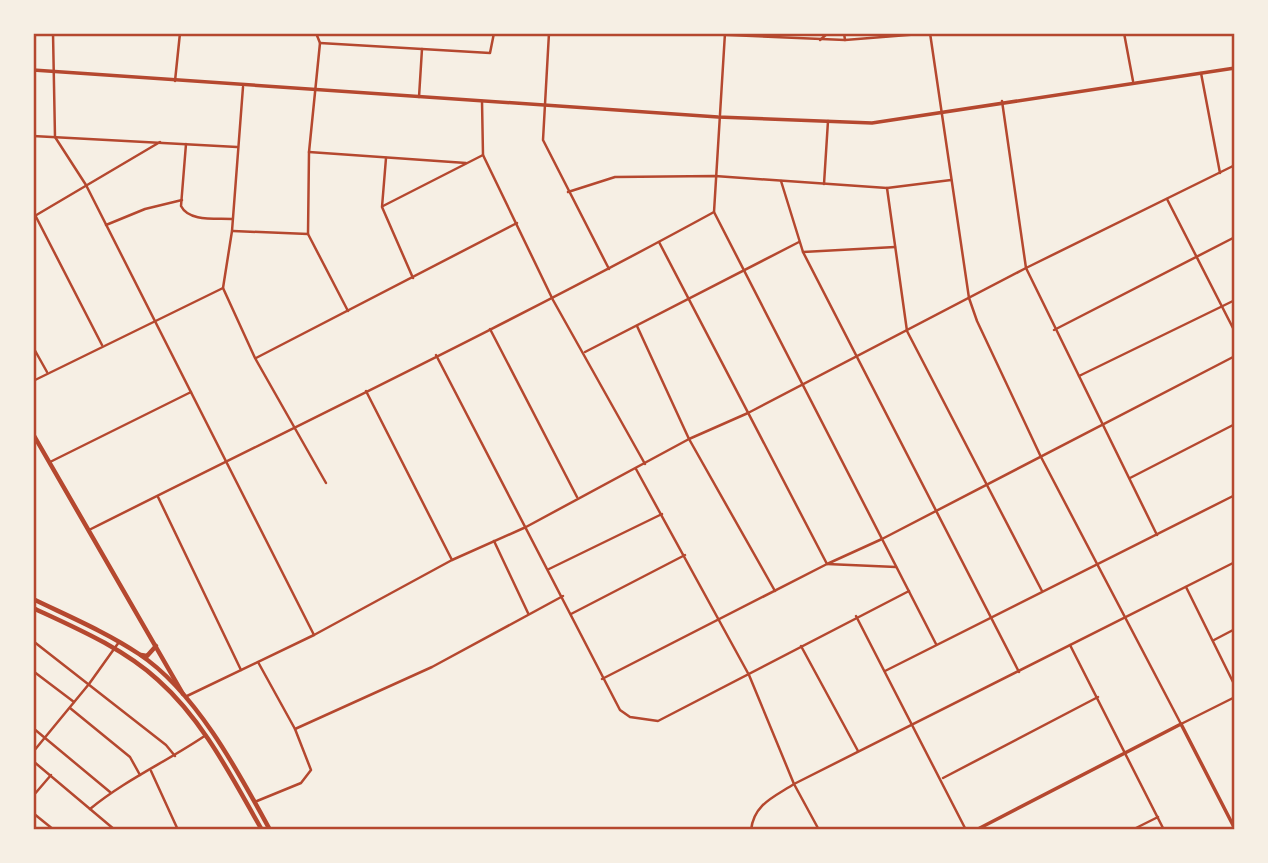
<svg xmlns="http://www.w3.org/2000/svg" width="1268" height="863" font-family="Mulish,sans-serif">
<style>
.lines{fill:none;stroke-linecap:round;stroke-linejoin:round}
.minor{stroke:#b5482f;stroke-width:2.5}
.tertiary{stroke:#b5482f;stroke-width:3.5}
.primary{stroke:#b5482f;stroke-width:4.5}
.neatline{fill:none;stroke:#b5482f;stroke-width:2.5}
</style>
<rect width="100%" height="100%" fill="#f6efe4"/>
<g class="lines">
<g class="minor">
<path d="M53,33L55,137L86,185L314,635"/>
<path d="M549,33L543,140L609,269"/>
<path d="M681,33L845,40L933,33"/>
<path d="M725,33L714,212L936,644"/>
<path d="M844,33L845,40"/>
<path d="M930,33L969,298L977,321L1041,457L1181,724L1235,697"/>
<path d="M1124,33L1133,81"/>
<path d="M820,40L828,33"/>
<path d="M320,43L490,53L494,33"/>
<path d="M1201,73L1220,173"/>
<path d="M175,81L180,33"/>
<path d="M243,87L232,231L223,288L255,358L326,483"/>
<path d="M419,97L422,49"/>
<path d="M482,101L483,155L553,300L645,464"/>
<path d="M1002,101L1026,268L1157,535"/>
<path d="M33,136L237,147"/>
<path d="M186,144L181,206C189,222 216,218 232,219"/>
<path d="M309,152L466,163"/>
<path d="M386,158L382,207L413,278"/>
<path d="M781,181L803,252L1019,672"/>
<path d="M824,184L828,121"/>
<path d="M887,188L907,331L1042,591"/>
<path d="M568,192L615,177L715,176L887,188L951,180"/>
<path d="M1167,199L1235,332"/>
<path d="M383,206L483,155"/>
<path d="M33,211L102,345"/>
<path d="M33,217L160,142"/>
<path d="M106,225L145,209L182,200"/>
<path d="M233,231L308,234L348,311"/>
<path d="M308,234L309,152L320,43L316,33"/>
<path d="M659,242L827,564L896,567"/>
<path d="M803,252L895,247"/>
<path d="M637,326L689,439L775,591"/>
<path d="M490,329L577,497"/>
<path d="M1054,330L1235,237"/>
<path d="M33,347L47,372"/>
<path d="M585,352L799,242"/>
<path d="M436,355L620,710L630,717L658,721L909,591"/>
<path d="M256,358L517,223"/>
<path d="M1079,376L1235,300"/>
<path d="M33,381L223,288"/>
<path d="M366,391L452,560"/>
<path d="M50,462L191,392"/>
<path d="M636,469L749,675L794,784L819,830"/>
<path d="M1130,478L1235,424"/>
<path d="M158,497L241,670"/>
<path d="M89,530C298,425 509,324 714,212"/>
<path d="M494,541L528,613"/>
<path d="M549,569L662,514"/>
<path d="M1186,587L1235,686"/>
<path d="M571,614L685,555"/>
<path d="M856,616L966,830"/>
<path d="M1214,640L1235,629"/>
<path d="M33,641L166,745L175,756"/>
<path d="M1070,645L1164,830"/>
<path d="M801,646L858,751"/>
<path d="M33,671L74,702"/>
<path d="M885,671L1235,495"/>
<path d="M602,679L827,564L882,539L1235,356"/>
<path d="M187,696L314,635L452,560L526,527L689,439L748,413L1026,268L1235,165"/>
<path d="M70,708L130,757L140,775"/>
<path d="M33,728L110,792"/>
<path d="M295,729L432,667L563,596"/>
<path d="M33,752L89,684L119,642"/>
<path d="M33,761L115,830"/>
<path d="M151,771L178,830"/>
<path d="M943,778L1098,697"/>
<path d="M33,796L51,775"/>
<path d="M257,801L301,783L311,770L295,729L258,662"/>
<path d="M90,809C125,780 168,761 206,735"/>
<path d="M33,813L54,830"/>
<path d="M751,830C754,804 774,797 794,784L1235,562"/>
<path d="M1132,830L1158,817"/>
</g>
<g class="tertiary">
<path d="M33,70L718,117L872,123L1235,68"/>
<path d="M976,830L1181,724L1235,829"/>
</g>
<g class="primary">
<path d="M33,434L183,694"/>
<path d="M33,599C68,616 106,632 139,654C195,691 238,771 270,830"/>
<path d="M33,608C76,628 123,648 158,680C204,721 232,778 262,830"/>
<path d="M141,655L147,656L156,646"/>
</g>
</g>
<rect width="1268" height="863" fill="none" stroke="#f6efe4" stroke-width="70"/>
<rect x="35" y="35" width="1198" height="793" class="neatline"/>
</svg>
